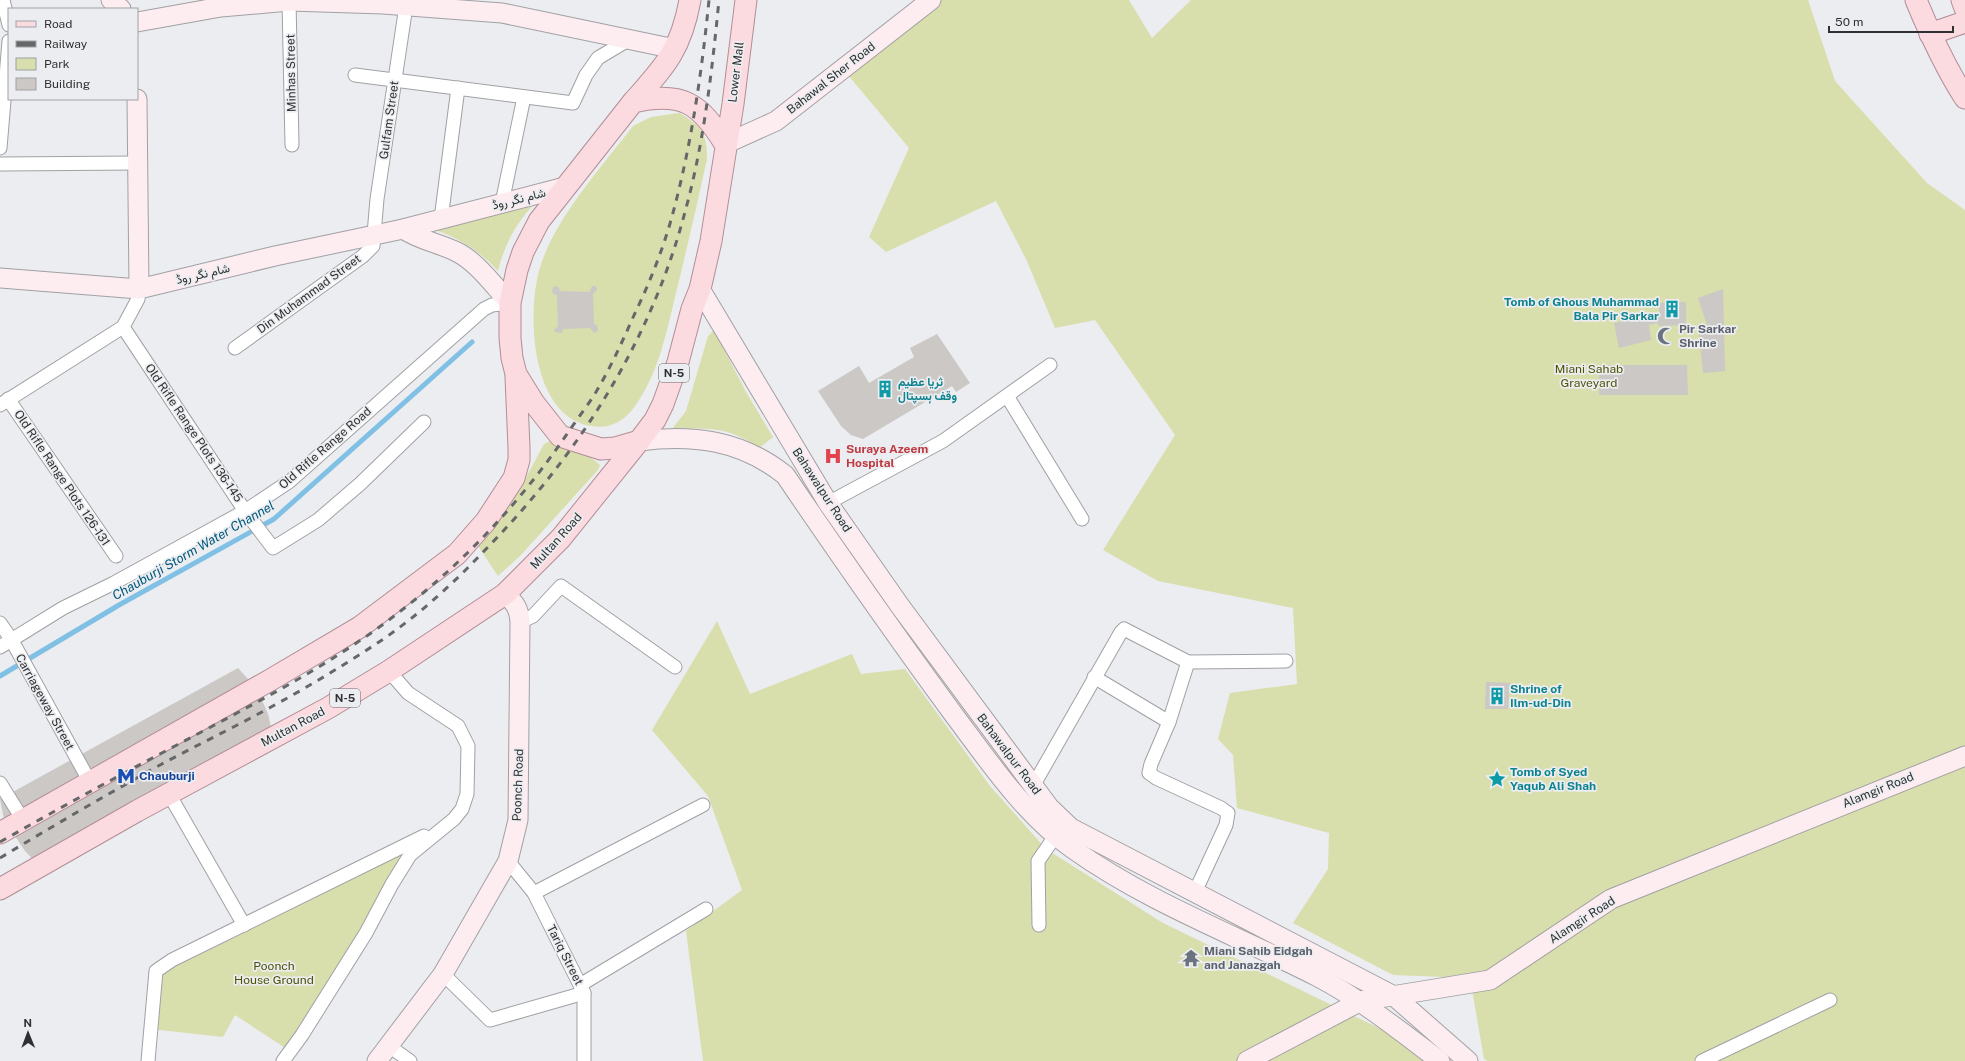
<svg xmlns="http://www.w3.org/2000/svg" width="1965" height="1061" font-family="'Public Sans',Vazirmatn,sans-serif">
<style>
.green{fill:#d8deac}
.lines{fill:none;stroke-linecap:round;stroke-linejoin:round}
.stream{stroke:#80c0e4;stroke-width:5}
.building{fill:#cbc8c5}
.street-casing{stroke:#a0a1a4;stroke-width:15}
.secondary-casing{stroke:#a0a1a4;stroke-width:21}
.primary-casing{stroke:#b28e96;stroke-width:23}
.street{stroke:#fff;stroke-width:13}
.secondary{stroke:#fdecf0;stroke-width:19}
.primary{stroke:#fbdae0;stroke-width:21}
.rail{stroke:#666769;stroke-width:3;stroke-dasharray:7 7;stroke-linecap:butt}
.labels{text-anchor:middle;stroke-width:3.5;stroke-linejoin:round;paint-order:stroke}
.shield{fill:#ecedf0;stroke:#68696a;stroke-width:1}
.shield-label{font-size:11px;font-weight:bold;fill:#2f3031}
.street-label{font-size:12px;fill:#2f3031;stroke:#ecedf0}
.culture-label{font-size:12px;font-weight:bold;fill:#0d838f;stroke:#ecedf0;text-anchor:start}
.worship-label{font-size:12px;font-weight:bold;fill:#5b616d;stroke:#ecedf0;text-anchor:start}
.park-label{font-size:12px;fill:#4d5206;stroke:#ecedf0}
.health-label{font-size:12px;font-weight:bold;fill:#be3a42;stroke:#ecedf0;text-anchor:start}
.transit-label{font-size:12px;font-weight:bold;fill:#164399;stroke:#ecedf0;text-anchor:start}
.water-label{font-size:13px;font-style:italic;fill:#01597c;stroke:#ecedf0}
</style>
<rect width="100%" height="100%" fill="#ecedf0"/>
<g class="green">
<path d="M931,0H1129L1152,38L1191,0H1808L1835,81L1927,183L1965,210V1061H1488L1484,1059L1470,978L1393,975L1293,923L1328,869L1329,833L1237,808L1233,755L1218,739L1230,693L1297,684L1293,608L1158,581L1103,550L1175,435L1095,320L1055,328L1026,259L996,201L886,252L869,237L909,148L843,69Z"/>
<path d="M679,113C701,126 707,132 707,159C698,201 688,243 678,285C667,328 660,374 632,410C621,423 608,429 591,426C531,416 527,316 539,271C553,220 601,168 633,126L651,117Z"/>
<path d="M539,199C518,220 505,242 498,271C478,249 454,235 426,227Z"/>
<path d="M714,330L746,392L773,437L759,448C729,426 707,428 672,429L686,411L708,336Z"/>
<path d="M550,441C567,446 587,452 600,465L598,470L520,556L498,576L476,543L484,530L523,483L544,444Z"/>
<path d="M717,621L750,694L852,654L861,674L905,669L990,786L1046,849L1163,923L1387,1032L1425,1061H703L686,931L742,890L708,796L652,730Z"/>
<path d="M440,829L410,855L290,1051L235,1015L223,1037L151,1029L156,971Z"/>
</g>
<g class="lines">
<path class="stream" d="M0,676L119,605L274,519L472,342"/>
</g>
<g class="building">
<path d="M556,286L559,288L560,291L589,292L592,286H596L597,290L593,294L594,324L597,325L598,331L594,333L590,328L563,329L562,333L555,332L554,330L558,326L557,295L553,294L552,291L553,287Z"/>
<path d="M1723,289L1725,371L1703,373L1699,334L1709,331L1698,298Z"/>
<path d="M1686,302V325L1658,326V323L1649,325L1651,340L1619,348L1614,323L1659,315V303Z"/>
<path d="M937,334L970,383L956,392L952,386L863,439L851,435L841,426L818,391L859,366L869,383L914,357L910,348Z"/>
<path d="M1599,365H1687L1688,395H1599Z"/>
<path d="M238,668L257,689L268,714L274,740L43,870L25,851L4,820L0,799Z"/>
<path d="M1486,682L1510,683L1508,709H1485Z"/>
</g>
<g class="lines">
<g class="street-casing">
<g id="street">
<path d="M3,0L9,25"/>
<path d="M289,1L292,145"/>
<path d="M355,75L573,103L586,75L598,58L628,40"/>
<path d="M0,148L9,41"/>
<path d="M0,164L137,163"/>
<path d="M502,203L524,97"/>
<path d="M441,219L458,88"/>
<path d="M139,289L138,299L123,327L245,511L273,548L318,520L360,484L424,422"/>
<path d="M235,348L363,256L373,246L377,199L406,6"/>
<path d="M1007,396L1082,519"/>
<path d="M8,399L116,556"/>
<path d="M0,405L123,327"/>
<path d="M828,503L943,441L1050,365"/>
<path d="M520,622L533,616L561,586L675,667"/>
<path d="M0,623L11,639L90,782"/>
<path d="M0,647L63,608L114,583L245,511L290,481L484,309L492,305L510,303"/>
<path d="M1188,662L1169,722L1151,764L1149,773L1156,778L1221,808L1228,813L1226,825L1195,892"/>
<path d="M1094,677L1169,722"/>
<path d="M0,783L23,820"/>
<path d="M1033,786L1121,632L1124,629L1188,662L1286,661"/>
<path d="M169,794L244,925"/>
<path d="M508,861L534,893L584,993V1061"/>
<path d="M534,893L703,805"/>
<path d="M1039,925L1038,861L1056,835"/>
<path d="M443,974L490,1020L584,993"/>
<path d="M580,985L706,909"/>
<path d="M389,1046L410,1061"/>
<path d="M148,1061L156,971L172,960L424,836"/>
<path d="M283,1061L302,1035L366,933L392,884L410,855L454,819L462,809L467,794L468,746L458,726L408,693L389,671"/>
<path d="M1702,1061L1830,1000"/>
</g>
</g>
<g class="secondary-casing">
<g id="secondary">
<path d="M111,0L121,9"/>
<path d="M137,22L221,7L289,1L383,4L502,13L675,49"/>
<path d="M137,99L139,289"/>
<path d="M725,144L776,121L931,0"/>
<path d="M403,229C419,240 439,243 457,252C477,262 494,286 510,303"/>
<path d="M0,278L139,289L275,256L403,229L565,187"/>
<path d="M700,289L828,503L900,606L1049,807L1071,828L1394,996L1468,1061"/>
<path d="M639,441C693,434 741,440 785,475C840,556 896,636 954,715C990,763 1024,814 1073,849C1149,903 1236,935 1318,977C1362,1000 1400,1031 1440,1061"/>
<path d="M377,1061L443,974L508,861L518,820L520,622C519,608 515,603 505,594"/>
<path d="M1247,1061L1361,1001L1490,980L1611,899L1965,756"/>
</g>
</g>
<g class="primary-casing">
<g id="primary">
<path d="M1916,0C1930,34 1945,67 1965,98"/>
<path d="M1962,0L1965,8"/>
<path d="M1930,34L1965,22"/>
<path d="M633,102C665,66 681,50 690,0"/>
<path d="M725,144C700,103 682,91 633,102L539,221L523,252L517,270L510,303V338L512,358L516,374L534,403L560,436L601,449L615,448L639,441L655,420L663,404L678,362L692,309L700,289L711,241L733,104L746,0"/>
<path d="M0,833L272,679L360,627L457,554L486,521L514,478L519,460V448L516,377"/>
<path d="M0,889L137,811L328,708L389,671L505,594L561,538L639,441"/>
</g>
</g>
<use href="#street" class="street"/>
<use href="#secondary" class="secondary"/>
<use href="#primary" class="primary"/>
<g class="rail">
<path d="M0,842C58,809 116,777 175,746C244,709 314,674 378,628C454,573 517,508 569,431C578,418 588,405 596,392C611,367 623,340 635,313C651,280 665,244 674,209C692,141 702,70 709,0"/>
<path d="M0,858C53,826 106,795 160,765C197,745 235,727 271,707C308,687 344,665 379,642C419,615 454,583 487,548C579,454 651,341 685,212C704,143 712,71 719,0"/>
</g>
</g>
<defs>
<g id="building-bare" transform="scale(1.38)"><path d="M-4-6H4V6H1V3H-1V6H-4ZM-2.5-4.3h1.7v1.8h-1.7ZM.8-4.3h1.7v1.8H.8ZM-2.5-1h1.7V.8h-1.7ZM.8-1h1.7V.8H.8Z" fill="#0f9aa8" stroke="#ecedf0" stroke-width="2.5" paint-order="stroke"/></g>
<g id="mosque-bare" transform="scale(1.38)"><path d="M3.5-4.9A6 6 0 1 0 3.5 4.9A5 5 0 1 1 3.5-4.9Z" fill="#6b7280" stroke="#ecedf0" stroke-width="2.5" paint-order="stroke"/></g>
<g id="hospital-bare" transform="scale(1.38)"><path d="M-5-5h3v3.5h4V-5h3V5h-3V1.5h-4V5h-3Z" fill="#e0444e" stroke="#ecedf0" stroke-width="2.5" paint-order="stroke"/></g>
<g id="metro-bare" transform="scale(1.38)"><path d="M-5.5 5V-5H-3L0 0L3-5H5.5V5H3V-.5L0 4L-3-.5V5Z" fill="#1a4fb4" stroke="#ecedf0" stroke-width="2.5" paint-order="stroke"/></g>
<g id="sight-bare" transform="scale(1.38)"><path d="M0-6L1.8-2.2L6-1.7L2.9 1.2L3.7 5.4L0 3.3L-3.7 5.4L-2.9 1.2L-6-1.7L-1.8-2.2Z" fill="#0f9aa8" stroke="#ecedf0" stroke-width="2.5" paint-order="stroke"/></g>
<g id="temple-bare" transform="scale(1.38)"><path d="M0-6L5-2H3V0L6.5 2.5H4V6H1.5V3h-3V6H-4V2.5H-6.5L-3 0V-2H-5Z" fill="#6b7280" stroke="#ecedf0" stroke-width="2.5" paint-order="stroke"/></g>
</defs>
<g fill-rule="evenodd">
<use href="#building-bare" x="1672" y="309"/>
<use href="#mosque-bare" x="1666" y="336"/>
<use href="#building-bare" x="885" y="389"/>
<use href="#hospital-bare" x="833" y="456"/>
<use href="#building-bare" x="1497" y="696"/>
<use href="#metro-bare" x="126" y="776"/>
<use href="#sight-bare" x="1497" y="779"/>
<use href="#temple-bare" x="1191" y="958"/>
</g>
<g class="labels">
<g class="shield">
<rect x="659" y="364" width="30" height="18" rx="3"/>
<rect x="330" y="689" width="30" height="18" rx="3"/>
</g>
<g class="shield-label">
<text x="674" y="377">N-5</text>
<text x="345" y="702">N-5</text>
</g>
<g class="street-label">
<text transform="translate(736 72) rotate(-83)" y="4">Lower Mall</text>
<text transform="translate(291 73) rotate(-91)" y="4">Minhas Street</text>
<text transform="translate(831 78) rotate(-38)" y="4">Bahawal Sher Road</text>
<text transform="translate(389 120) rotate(-82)" y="4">Gulfam Street</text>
<text transform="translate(519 199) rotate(-14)" y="4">شام نگر روڈ</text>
<text transform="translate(203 274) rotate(-13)" y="4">شام نگر روڈ</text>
<text transform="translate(309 294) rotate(-36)" y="4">Din Muhammad Street</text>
<text transform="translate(194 433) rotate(56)" y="4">Old Rifle Range Plots 136-145</text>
<text transform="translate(325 448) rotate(-41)" y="4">Old Rifle Range Road</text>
<text transform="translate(62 478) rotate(56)" y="4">Old Rifle Range Plots 126-131</text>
<text transform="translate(822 490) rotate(57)" y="4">Bahawalpur Road</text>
<text transform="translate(556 541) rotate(-48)" y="4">Multan Road</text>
<text transform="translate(45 702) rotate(61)" y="4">Carriageway Street</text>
<text transform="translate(293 727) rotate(-28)" y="4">Multan Road</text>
<text transform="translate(1009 754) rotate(53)" y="4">Bahawalpur Road</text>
<text transform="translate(518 785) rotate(-88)" y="4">Poonch Road</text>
<text transform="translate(1878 790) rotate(-22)" y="4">Alamgir Road</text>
<text transform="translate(1582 920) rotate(-33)" y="4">Alamgir Road</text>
<text transform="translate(565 955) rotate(63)" y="4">Tariq Street</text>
</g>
<g class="culture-label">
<text x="1659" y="306" text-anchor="end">Tomb of Ghous Muhammad<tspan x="1659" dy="14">Bala Pir Sarkar</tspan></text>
<text x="898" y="386">ثریا عظیم<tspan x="898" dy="14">وقف ہسپتال</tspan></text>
<text x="1510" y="693">Shrine of<tspan x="1510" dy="14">Ilm-ud-Din</tspan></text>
<text x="1510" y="776">Tomb of Syed<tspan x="1510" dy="14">Yaqub Ali Shah</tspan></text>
</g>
<g class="worship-label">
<text x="1679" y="333">Pir Sarkar<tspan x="1679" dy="14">Shrine</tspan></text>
<text x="1204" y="955">Miani Sahib Eidgah<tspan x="1204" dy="14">and Janazgah</tspan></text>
</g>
<g class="park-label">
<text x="1589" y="373">Miani Sahab<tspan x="1589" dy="14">Graveyard</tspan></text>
<text x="274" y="970">Poonch<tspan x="274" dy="14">House Ground</tspan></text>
</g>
<g class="health-label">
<text x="846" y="453">Suraya Azeem<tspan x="846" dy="14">Hospital</tspan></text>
</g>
<g class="transit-label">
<text x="139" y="780">Chauburji</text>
</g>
<g class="water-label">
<text transform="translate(193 550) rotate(-30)" y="5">Chauburji Storm Water Channel</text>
</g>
</g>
<rect x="8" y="8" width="130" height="92" fill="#ecedf0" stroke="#a0a1a4"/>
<rect x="16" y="21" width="20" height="6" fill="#fbdae0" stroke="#a0a1a4"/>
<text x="44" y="28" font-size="12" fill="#2f3031">Road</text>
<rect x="16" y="41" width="20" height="6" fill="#666769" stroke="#a0a1a4"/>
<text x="44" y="48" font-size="12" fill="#2f3031">Railway</text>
<rect x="16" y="58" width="20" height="12" fill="#d8deac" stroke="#a0a1a4"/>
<text x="44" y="68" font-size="12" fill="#2f3031">Park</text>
<rect x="16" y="78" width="20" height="12" fill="#cbc8c5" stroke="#a0a1a4"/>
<text x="44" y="88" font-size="12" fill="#2f3031">Building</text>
<g transform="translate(28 1033) rotate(359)" stroke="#ecedf0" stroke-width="3" paint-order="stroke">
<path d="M0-3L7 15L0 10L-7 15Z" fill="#2f3031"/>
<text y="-6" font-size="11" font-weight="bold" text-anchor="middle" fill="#2f3031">N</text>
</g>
<path d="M1829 26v6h124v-6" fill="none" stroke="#2f3031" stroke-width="2"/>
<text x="1835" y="26" font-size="12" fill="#2f3031" stroke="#ecedf0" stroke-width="3" paint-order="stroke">50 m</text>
</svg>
